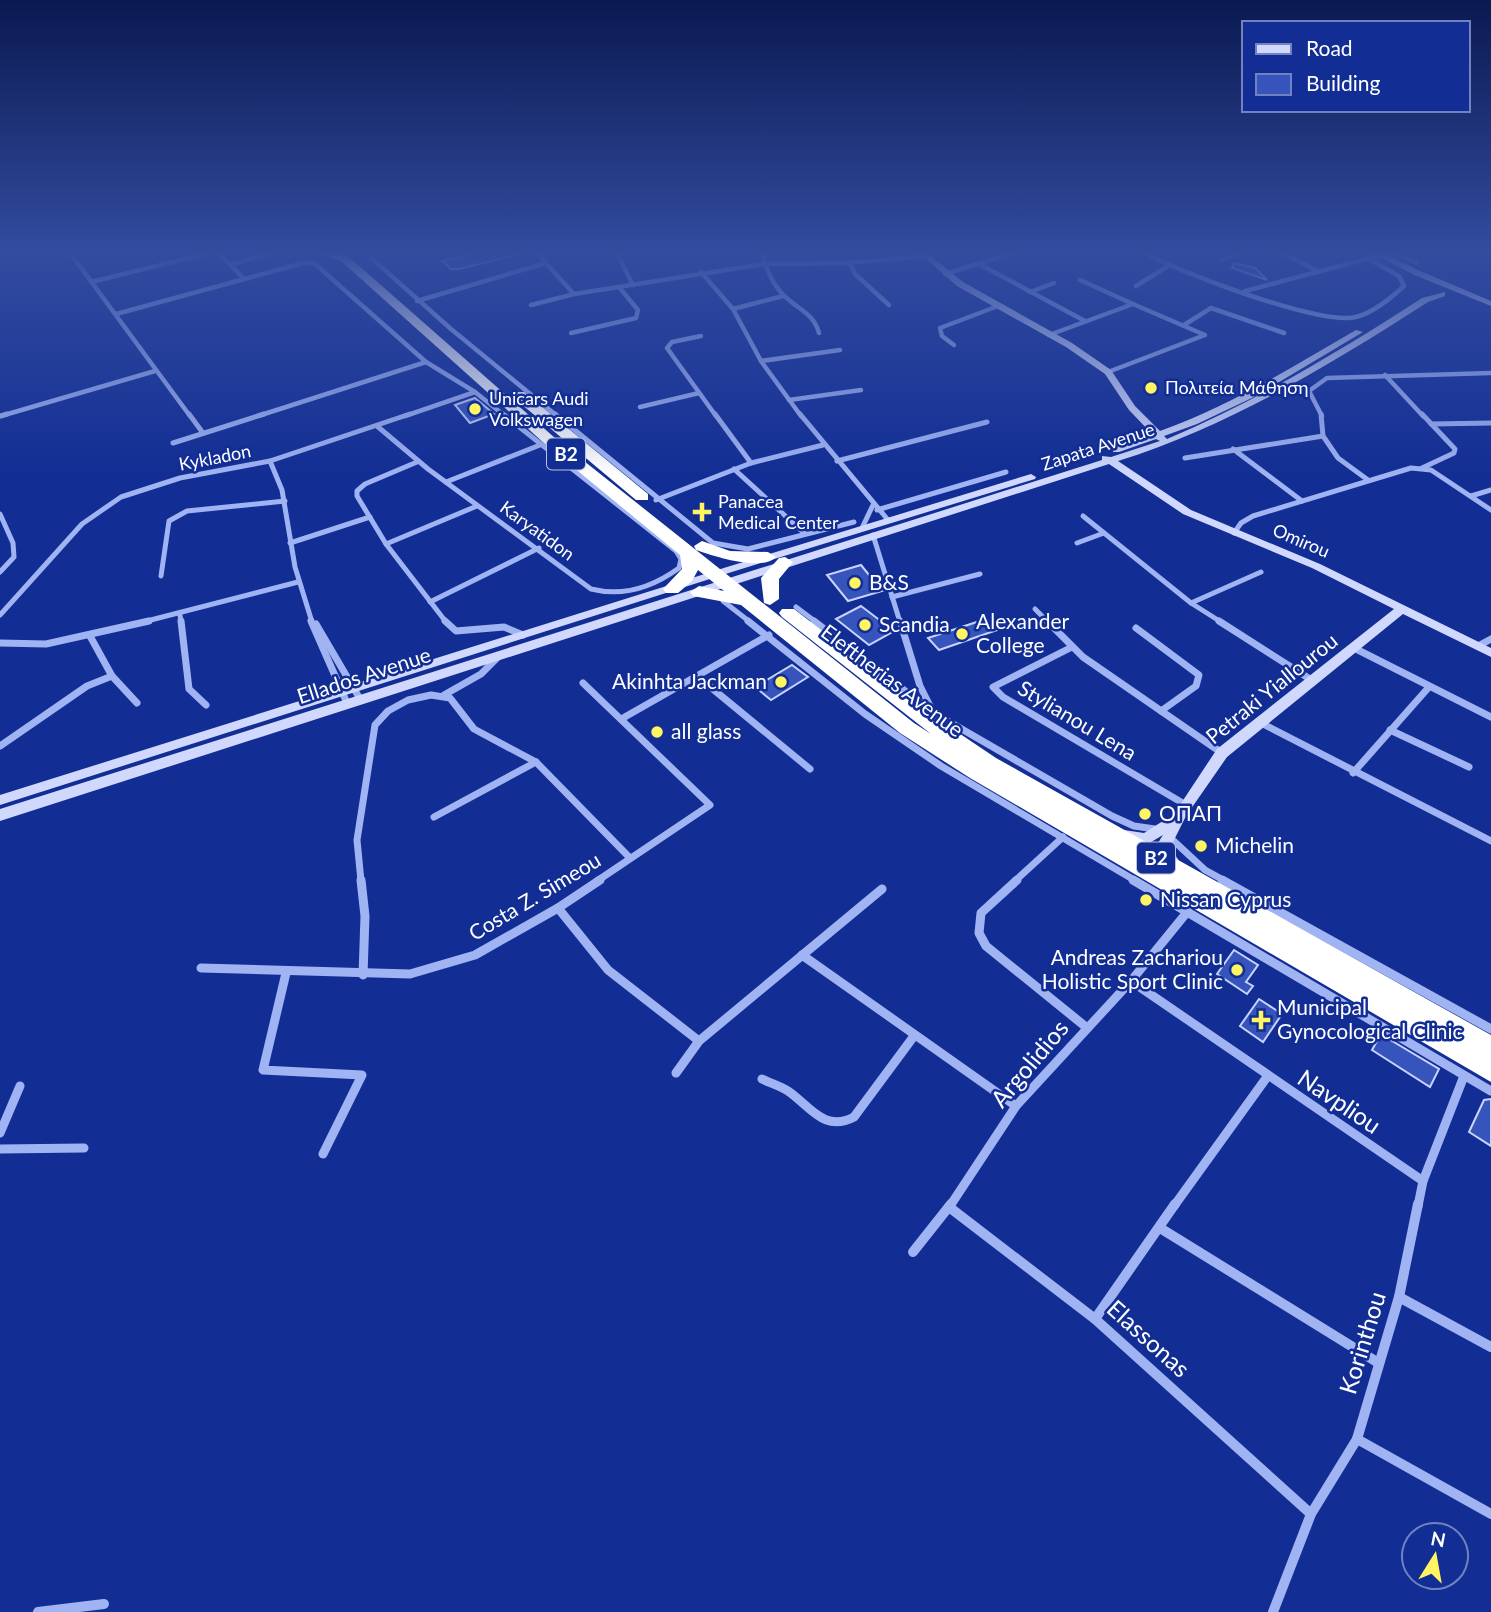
<svg xmlns="http://www.w3.org/2000/svg" width="1491" height="1612" font-family="Lato,sans-serif">
<style>
.building{fill:#3654bc;stroke:#c8d4fd;stroke-width:2}
.lines{fill:none;stroke-linecap:round;stroke-linejoin:round}
.street-far4{stroke:#a0b3f3;stroke-width:4.5}
.street-far3{stroke:#a0b3f3;stroke-width:5}
.street-far2{stroke:#a0b3f3;stroke-width:7}
.street-far1{stroke:#a0b3f3;stroke-width:9}
.street{stroke:#a0b3f3;stroke-width:10}
.secondary{fill:#d0d9fd;fill-rule:evenodd}
.highway{fill:#fff;fill-rule:evenodd}
.poi-dot{fill:#fff462;stroke:#122e94;stroke-width:2.5}
.labels{text-anchor:middle;stroke-width:5;stroke-linejoin:round;paint-order:stroke}
.far-poi-label{font-size:18px;fill:#fff;stroke:#122e94;text-anchor:start}
.far-street-label{font-size:18px;fill:#fff;stroke:#122e94}
.shield{fill:#122e94;stroke:#b8c0df;stroke-width:2}
.shield-label{font-size:19px;font-weight:bold;fill:#fff}
.poi-label{font-size:21px;fill:#fff;stroke:#122e94;text-anchor:start}
.street-label{font-size:21px;fill:#fff;stroke:#122e94}
.near-street-label{font-size:24px;fill:#fff;stroke:#122e94}
</style>
<rect width="100%" height="100%" fill="#122e94"/>
<g class="building">
<path d="M489,250H524V253L459,269H451L442,261Z"/>
<path d="M1234,263L1255,268L1267,280L1232,268Z"/>
<path d="M475,398L494,414L470,423L455,405Z"/>
<path d="M861,565L882,591L848,601L827,575Z"/>
<path d="M861,606L894,631L869,645L836,619Z"/>
<path d="M986,619L997,630L939,650L928,638Z"/>
<path d="M792,665L808,677L771,700L755,687Z"/>
<path d="M1234,950L1258,965L1246,982L1253,986L1247,994L1217,974Z"/>
<path d="M1259,999L1282,1014L1263,1042L1240,1026Z"/>
<path d="M1377,1032L1439,1069L1430,1087L1372,1050L1377,1041L1373,1039Z"/>
<path d="M1491,1099V1146L1469,1132L1484,1100Z"/>
</g>
<g class="lines">
<g class="street-far4">
<path d="M68,250L190,416"/>
<path d="M370,250L368,255L451,329L557,416"/>
<path d="M534,250L574,294"/>
<path d="M615,250L633,285"/>
<path d="M762,250C765,269 774,288 789,300C802,311 814,315 819,333"/>
<path d="M1139,250C1177,272 1307,320 1349,318C1368,317 1390,299 1404,286L1399,276L1367,258"/>
<path d="M1276,250L1316,270"/>
<path d="M1386,250L1417,263"/>
<path d="M0,251L7,250"/>
<path d="M217,251L243,278"/>
<path d="M616,252L635,250"/>
<path d="M279,253L310,250"/>
<path d="M1221,260L1249,250"/>
<path d="M850,263L855,274L889,305"/>
<path d="M232,264L283,250"/>
<path d="M981,265L1085,321"/>
<path d="M701,272L733,309L761,361L801,416"/>
<path d="M945,274L1022,250"/>
<path d="M1080,280L1133,304"/>
<path d="M91,282L221,250"/>
<path d="M1136,286L1171,264"/>
<path d="M1245,291L1381,255"/>
<path d="M1030,292L1054,283"/>
<path d="M417,301L546,263"/>
<path d="M531,305L574,294L764,264L846,263L925,256"/>
<path d="M733,309L783,296"/>
<path d="M116,314L303,263H314L426,362L475,392L505,416"/>
<path d="M1184,325L1211,308L1284,333"/>
<path d="M571,333L636,318L638,310L619,287"/>
<path d="M1049,335L1133,304L1205,335L1108,372"/>
<path d="M701,336L672,342L667,348L716,416"/>
<path d="M954,345L942,336L940,328L998,306"/>
<path d="M761,361L840,350"/>
<path d="M1385,375L1423,416"/>
<path d="M789,400L861,390"/>
<path d="M640,407L699,393"/>
<path d="M1,416L155,371"/>
<path d="M258,416L426,362"/>
<path d="M405,416L475,392"/>
<path d="M1322,416L1309,391L1327,378L1491,373"/>
</g>
<g class="street-far3">
<path d="M189,414L203,433"/>
<path d="M555,414L713,543L748,549L854,522"/>
<path d="M715,414L751,463"/>
<path d="M800,414L888,520"/>
<path d="M1321,414L1323,436L1338,458L1368,480"/>
<path d="M1422,414L1455,449L1454,453L1422,468"/>
<path d="M0,416L7,414"/>
<path d="M1431,424L1491,423"/>
<path d="M377,426L428,469L591,589C623,597 653,587 679,568L681,559L676,551L503,414"/>
<path d="M173,443L264,414"/>
<path d="M1233,449L1302,501"/>
<path d="M1185,458L1323,436"/>
<path d="M270,461L282,490L295,567L312,622"/>
<path d="M837,461L987,422"/>
<path d="M417,462L365,484L357,491V496L386,544L446,622"/>
<path d="M734,469L804,533"/>
<path d="M446,482L540,445"/>
<path d="M1471,496L1491,490"/>
<path d="M656,500L751,463L823,445"/>
<path d="M877,510L1006,472"/>
<path d="M0,514L13,543L14,557L0,572"/>
<path d="M1083,516L1191,603L1221,622"/>
<path d="M862,528L873,505"/>
<path d="M1234,533L1241,523L1253,516L1411,468L1431,470L1491,510"/>
<path d="M873,535L900,622"/>
<path d="M290,543L370,517"/>
<path d="M1077,543L1104,533"/>
<path d="M386,544L477,506"/>
<path d="M161,576L169,521L187,511L285,501"/>
<path d="M892,597L980,574"/>
<path d="M723,601L750,622"/>
<path d="M430,602L539,548"/>
<path d="M1191,603L1261,572"/>
<path d="M796,607L816,622"/>
<path d="M1035,609L1048,622"/>
<path d="M0,615L82,524L121,497L180,478L270,461L410,414"/>
<path d="M180,615L181,622"/>
<path d="M143,622L298,582"/>
</g>
<g class="street-far2">
<path d="M181,621L189,689L206,705"/>
<path d="M311,621L347,703"/>
<path d="M445,621L456,631L504,627L523,635"/>
<path d="M748,621L865,714L941,766L1136,881"/>
<path d="M814,621L934,713L1112,816L1134,826L1162,830L1205,870L1225,881"/>
<path d="M900,621L920,686L932,710"/>
<path d="M1047,621L1083,657L1222,753"/>
<path d="M1219,621L1313,681"/>
<path d="M316,624L360,699"/>
<path d="M1136,628L1199,675L1196,686L1161,711"/>
<path d="M90,636L112,676L137,703"/>
<path d="M0,643L46,644L149,621"/>
<path d="M1478,646L1491,639"/>
<path d="M1072,647L993,687L1003,697L1186,805"/>
<path d="M1354,648L1491,717"/>
<path d="M697,676L810,769"/>
<path d="M583,683L710,805L597,881"/>
<path d="M444,695L481,674L500,655"/>
<path d="M623,718L769,635"/>
<path d="M1261,723L1491,841"/>
<path d="M1390,730L1469,767"/>
<path d="M0,746L87,686L112,676"/>
<path d="M1353,773L1429,687"/>
<path d="M434,817L536,762"/>
<path d="M361,881L357,840L375,725L388,711L408,700L431,695L450,698L474,729L536,762L630,858"/>
<path d="M1015,881L1063,837"/>
</g>
<g class="street-far1">
<path d="M361,880L365,916L363,975"/>
<path d="M1017,880L981,913L979,933L986,946L1086,1027"/>
<path d="M1133,880L1491,1091"/>
<path d="M1222,880L1491,1029"/>
<path d="M558,908L608,970L699,1041"/>
<path d="M802,955L1016,1106"/>
<path d="M201,968L410,974L475,955L558,908L600,880"/>
<path d="M286,973L263,1070L362,1075L323,1154"/>
<path d="M1131,981L1423,1181"/>
<path d="M676,1073L699,1041L882,889"/>
<path d="M762,1079C770,1083 780,1086 788,1091C810,1106 824,1133 854,1117L914,1036"/>
<path d="M0,1133L20,1086"/>
<path d="M0,1149L84,1148"/>
<path d="M950,1206L1016,1106L1131,981L1188,911"/>
<path d="M1174,1206L1267,1077"/>
<path d="M1418,1206L1423,1181L1464,1076"/>
</g>
<g class="street">
<path d="M949,1207L1095,1319L1311,1514"/>
<path d="M1160,1228L1377,1362"/>
<path d="M913,1252L951,1204"/>
<path d="M1399,1297L1491,1347"/>
<path d="M1095,1319L1175,1204"/>
<path d="M1357,1439L1491,1514"/>
<path d="M38,1612L104,1604"/>
<path d="M1273,1612L1311,1514L1357,1439L1399,1297L1418,1204"/>
</g>
<g class="secondary">
<path d="M916,250H924L963,282L1072,343L1111,370L1135,406L1160,431C1230,406 1292,367 1356,330L1363,332L1254,397L1197,424L1164,436L1167,439C1257,401 1340,351 1422,298L1445,292V296L1428,302C1328,366 1231,425 1118,461L1191,510L1320,564L1491,648V657L1403,614L1227,757L1186,816L1172,844L1173,852L1184,868L1182,872C1170,876 1156,858 1158,846C1158,842 1161,838 1163,835L1146,845L1119,840L1117,836L1119,832L1124,830L1144,833L1174,814L1217,749L1394,609L1312,568L1183,514L1109,464L0,821V809L1102,460V456L1111,457L1160,441L1156,439L1119,452H1113V448L1152,434L1129,410L1105,374L1066,347L957,286Z"/>
<path d="M1367,250H1377L1418,270L1491,301V306L1412,274Z"/>
<path d="M1031,474L1036,477L1035,479L735,571L0,805V795L727,567Z"/>
</g>
<g class="highway">
<path d="M317,250H330L349,257L555,438L914,723L931,734L782,617L779,613L782,609H794L929,713L996,758L1491,1035V1082L970,778L900,733L741,605L693,596L690,592L699,586L724,591L698,570L692,581L678,593H666L663,589L682,569L680,555L545,444L341,261L318,253Z"/>
<path d="M514,392H524L648,494V500H636L514,398Z"/>
<path d="M702,541L730,551L768,552L776,557C762,572 713,556 696,550L694,546Z"/>
<path d="M785,557L793,562L779,579V599L770,605L764,603L761,578L779,558Z"/>
</g>
</g>
<linearGradient id="sky" x2="0" y2="1"><stop stop-color="#0a1951"/><stop offset="0.53" stop-color="#334c9f"/><stop offset="1" stop-color="#334c9f" stop-opacity="0"/></linearGradient>
<rect width="1491" height="476" fill="url(#sky)"/>
<g class="poi-dot">
<circle cx="1151" cy="388" r="7"/>
<circle cx="475" cy="409" r="7"/>
<path d="M698.5 501.5h7v7h7v7h-7v7h-7v-7h-7v-7h7z"/>
<circle cx="855" cy="583" r="7"/>
<circle cx="865" cy="625" r="7"/>
<circle cx="962" cy="634" r="7"/>
<circle cx="781" cy="682" r="7"/>
<circle cx="657" cy="732" r="7"/>
<circle cx="1145" cy="814" r="7"/>
<circle cx="1201" cy="846" r="7"/>
<circle cx="1146" cy="900" r="7"/>
<circle cx="1237" cy="970" r="7"/>
<path d="M1257.5 1009.5h7v7h7v7h-7v7h-7v-7h-7v-7h7z"/>
</g>
<g class="labels">
<g class="far-poi-label">
<text x="1165" y="394">Πολιτεία Μάθηση</text>
<text x="489" y="405">Unicars Audi<tspan x="489" dy="21">Volkswagen</tspan></text>
<text x="718" y="508">Panacea<tspan x="718" dy="21">Medical Center</tspan></text>
</g>
<g class="far-street-label">
<text transform="translate(1098 447) rotate(-18)" y="6">Zapata Avenue</text>
<text transform="translate(215 458) rotate(-11)" y="6">Kykladon</text>
<text transform="translate(537 531) rotate(36)" y="6">Karyatidon</text>
<text transform="translate(1301 541) rotate(23)" y="6">Omirou</text>
</g>
<g class="shield">
<rect x="547" y="438.5" width="38" height="31" rx="5"/>
<rect x="1137" y="842.5" width="38" height="31" rx="5"/>
</g>
<g class="shield-label">
<text x="566" y="461">B2</text>
<text x="1156" y="865">B2</text>
</g>
<g class="poi-label">
<text x="869" y="590">B&amp;S</text>
<text x="976" y="629">Alexander<tspan x="976" dy="24">College</tspan></text>
<text x="879" y="632">Scandia</text>
<text x="767" y="689" text-anchor="end">Αkinhta Jackman</text>
<text x="671" y="739">all glass</text>
<text x="1159" y="821">ΟΠΑΠ</text>
<text x="1215" y="853">Michelin</text>
<text x="1160" y="907">Nissan Cyprus</text>
<text x="1223" y="965" text-anchor="end">Andreas Zachariou<tspan x="1223" dy="24">Holistic Sport Clinic</tspan></text>
<text x="1277" y="1015">Municipal<tspan x="1277" dy="24">Gynocological Clinic</tspan></text>
</g>
<g class="street-label">
<text transform="translate(364 676) rotate(-18)" y="7">Ellados Avenue</text>
<text transform="translate(892 681) rotate(37)" y="7">Eleftherias Avenue</text>
<text transform="translate(1272 689) rotate(-39)" y="7">Petraki Yiallourou</text>
<text transform="translate(1077 721) rotate(31)" y="7">Stylianou Lena</text>
<text transform="translate(535 897) rotate(-31)" y="7">Costa Z. Simeou</text>
</g>
<g class="near-street-label">
<text transform="translate(1030 1064) rotate(-50)" y="8">Argolidios</text>
<text transform="translate(1339 1102) rotate(34)" y="8">Navpliou</text>
<text transform="translate(1148 1339) rotate(42)" y="8">Elassonas</text>
<text transform="translate(1363 1343) rotate(-73)" y="8">Korinthou</text>
</g>
</g>
<rect x="1242" y="21" width="228" height="91" fill="#122e94" stroke="#7182bf" stroke-width="2"/>
<rect x="1256" y="44" width="35" height="10" fill="#d0d9fd" stroke="#7182bf" stroke-width="2"/>
<text x="1306" y="56" font-size="21" fill="#ffffff">Road</text>
<rect x="1256" y="74" width="35" height="21" fill="#3654bc" stroke="#7182bf" stroke-width="2"/>
<text x="1306" y="91" font-size="21" fill="#ffffff">Building</text>
<g transform="translate(1435 1556) rotate(11)"><circle r="33" fill="#122e94" stroke="#7182bf" stroke-width="2"/>
<path d="M0-5L12 26L0 18L-12 26Z" fill="#fff462"/>
<text y="-10" font-size="19" font-weight="bold" text-anchor="middle" fill="#ffffff">N</text>
</g>
</svg>
